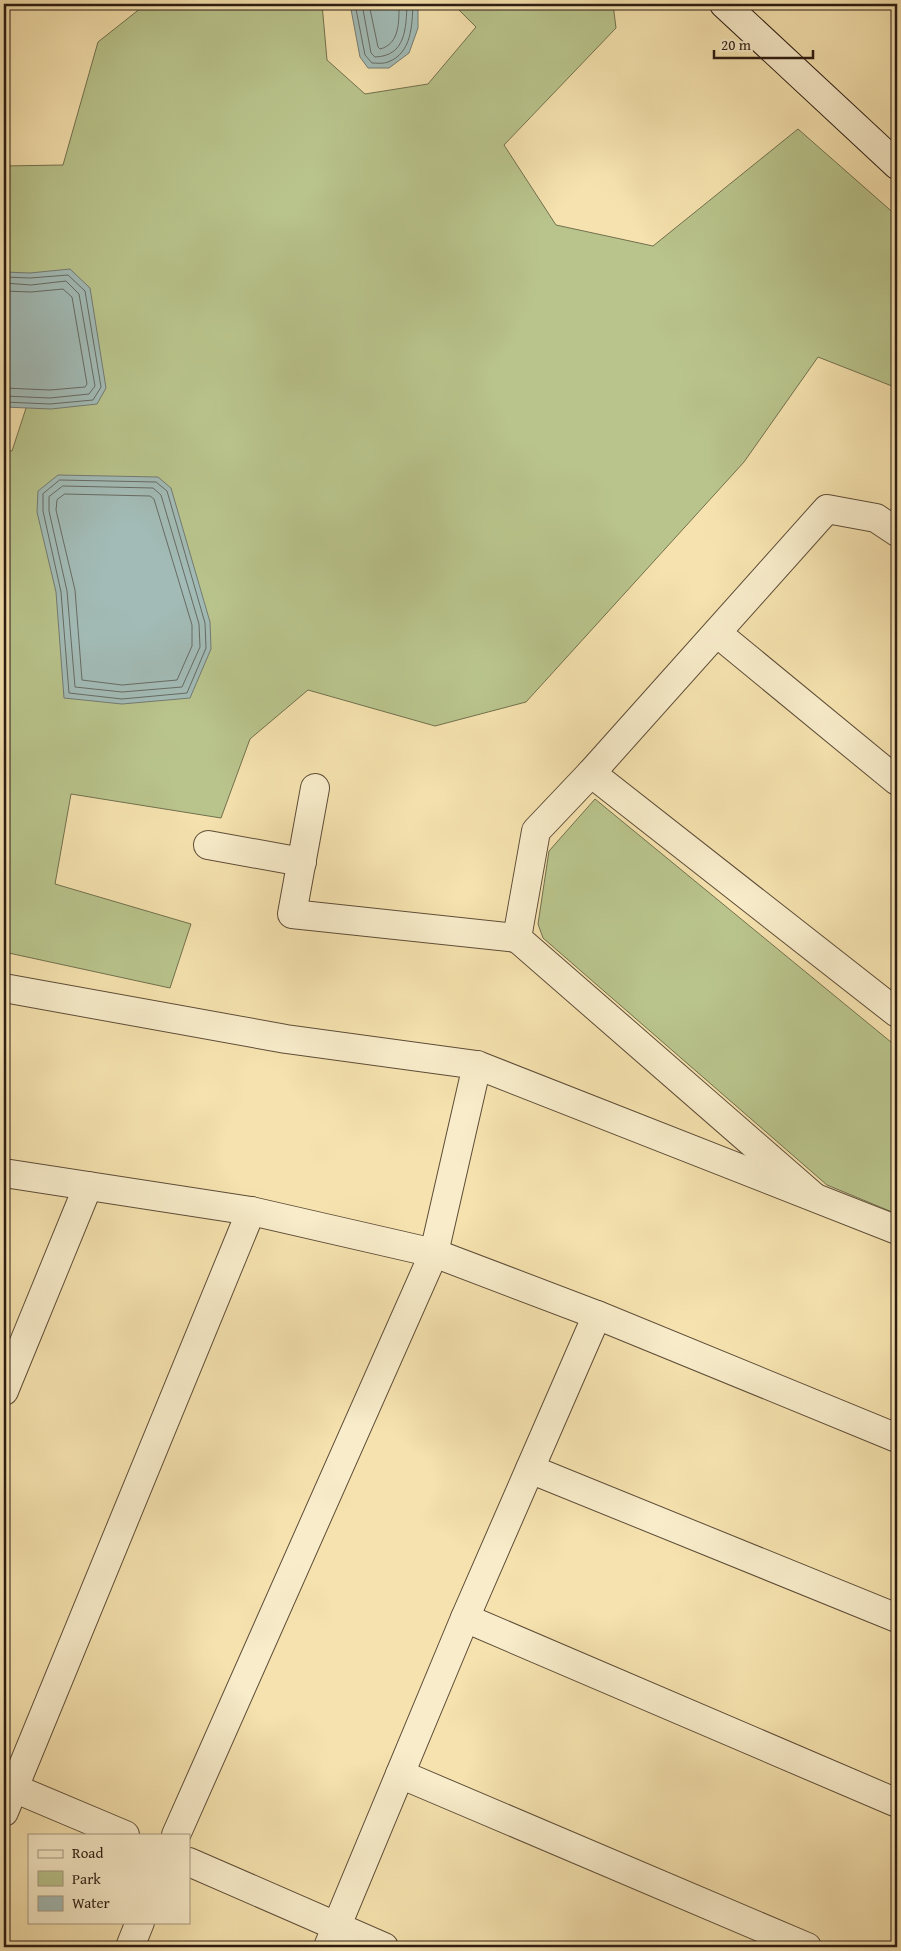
<svg xmlns="http://www.w3.org/2000/svg" width="901" height="1951" font-family="'Gentium Book Plus',serif">
<style>
.green{fill:#b9c48c;stroke:#72704e}
.water{fill:#a2bbb6;stroke:#737b74}
.lines{fill:none;stroke-linecap:round;stroke-linejoin:round}
.shore{stroke:#676b64;stroke-width:1}
.street-casing{stroke:#5e4d38;stroke-width:30}
.secondary-casing{stroke:#2c1b11;stroke-width:30}
.street{stroke:#f8ecca;stroke-width:28}
.secondary{stroke:#f8ecca;stroke-width:28}
</style>
<rect width="100%" height="100%" fill="#f5e2ae"/>
<filter id="stains"><feTurbulence type="fractalNoise" baseFrequency=".004" numOctaves="4"/><feColorMatrix values="0 0 0 0 .2 0 0 0 0 .09 0 0 0 0 .02 0 0 0 .5 -.17"/></filter>
<radialGradient id="worn" r=".72"><stop offset=".6" stop-color="#630" stop-opacity="0"/><stop offset="1" stop-color="#630" stop-opacity=".3"/></radialGradient>
<g class="green">
<path d="M146,4H322L327,60L365,94L428,84L476,27L453,4H613L616,28L504,145L556,225L653,246L798,129L897,216V388L818,357L744,462L526,702L435,726L308,690L250,739L221,818L71,794L55,884L191,924L170,988L4,952V450L12,451L28,402L4,287V166L63,165L98,42Z"/>
<path d="M595,799L897,1047V1214L827,1185L543,938L538,924L549,851Z"/>
</g>
<g class="water">
<path d="M350,4H418V28L409,53L389,68H368L360,57Z"/>
<path d="M70,269L90,288L106,388L97,404L51,409L4,407V272L30,273Z"/>
<path d="M58,475L158,477L171,488L210,622L211,649L190,698L122,704L64,698L56,592L37,512L38,491Z"/>
</g>
<g class="lines">
<g class="shore">
<path d="M355,4L365,55L372,63C376,63 384,64 388,62C412,53 412,25 413,4"/>
<path d="M362,4L371,53L375,57C406,56 406,28 407,4"/>
<path d="M369,4L378,47L380,49C400,44 399,21 399,4"/>
<path d="M4,277L30,278L68,275L85,291L101,387L93,400L50,404L4,402"/>
<path d="M4,283L31,285L66,281L79,294L95,386L89,394L50,398L4,396"/>
<path d="M4,291L31,292L63,289L72,297L87,384L85,387L50,390L4,388"/>
<path d="M60,480L156,482L167,491L205,623L206,648L187,693L122,699L69,693L61,592L43,511V494Z"/>
<path d="M63,486L153,488L161,495L199,624L200,647L182,687L122,692L75,687L67,591L49,511V497Z"/>
<path d="M65,494L150,496L154,499L192,625V646L177,680L122,685L82,680L75,590L56,510L57,500Z"/>
</g>
<g class="street-casing">
<g id="street">
<path d="M717,633L897,781"/>
<path d="M591,773L897,1013"/>
<path d="M315,788L292,914L517,938"/>
<path d="M208,845L302,862"/>
<path d="M4,988L286,1039L477,1065L897,1230"/>
<path d="M4,1173L251,1211L434,1253L597,1315L897,1438"/>
<path d="M813,1196L517,938L536,831L591,773L827,509L876,518L897,532"/>
<path d="M4,1391L88,1186"/>
<path d="M530,1469L897,1618"/>
<path d="M465,1618L897,1803"/>
<path d="M400,1774L807,1947"/>
<path d="M4,1784L125,1835"/>
<path d="M4,1812L251,1211"/>
<path d="M176,1835L434,1253L477,1065"/>
<path d="M189,1862L384,1947"/>
<path d="M130,1947L140,1922"/>
<path d="M328,1947L465,1618L597,1315"/>
</g>
</g>
<g class="secondary-casing">
<path id="secondary" d="M724,4L897,165"/>
</g>
<use href="#street" class="street"/>
<use href="#secondary" class="secondary"/>
</g>
<rect width="901" height="1951" fill="none" stroke="#f5e2ae" stroke-width="20"/>
<rect x="5" y="5" width="891" height="1941" fill="none" stroke="#2c1b11" stroke-width="2.5"/>
<rect x="10" y="10" width="881" height="1931" fill="none" stroke="#2c1b11"/>
<rect x="28" y="1834" width="162" height="90" fill="#f8ecca" stroke="#a69880"/>
<rect x="38" y="1850" width="25" height="8" fill="#f8ecca" stroke="#a69880"/>
<text x="72" y="1858" font-size="15" fill="#2c1b11">Road</text>
<rect x="38" y="1871" width="25" height="15" fill="#b9c48c" stroke="#a69880"/>
<text x="72" y="1884" font-size="15" fill="#2c1b11">Park</text>
<rect x="38" y="1896" width="25" height="15" fill="#a2bbb6" stroke="#a69880"/>
<text x="72" y="1908" font-size="15" fill="#2c1b11">Water</text>
<path d="M714 50v8h99v-8" fill="none" stroke="#2c1b11" stroke-width="2.5"/>
<text x="721" y="50" font-size="15" fill="#2c1b11" stroke="#f8ecca" stroke-width="4" paint-order="stroke">20 m</text>
<rect width="100%" height="100%" filter="url(#stains)"/>
<rect width="100%" height="100%" fill="url(#worn)"/>
</svg>
